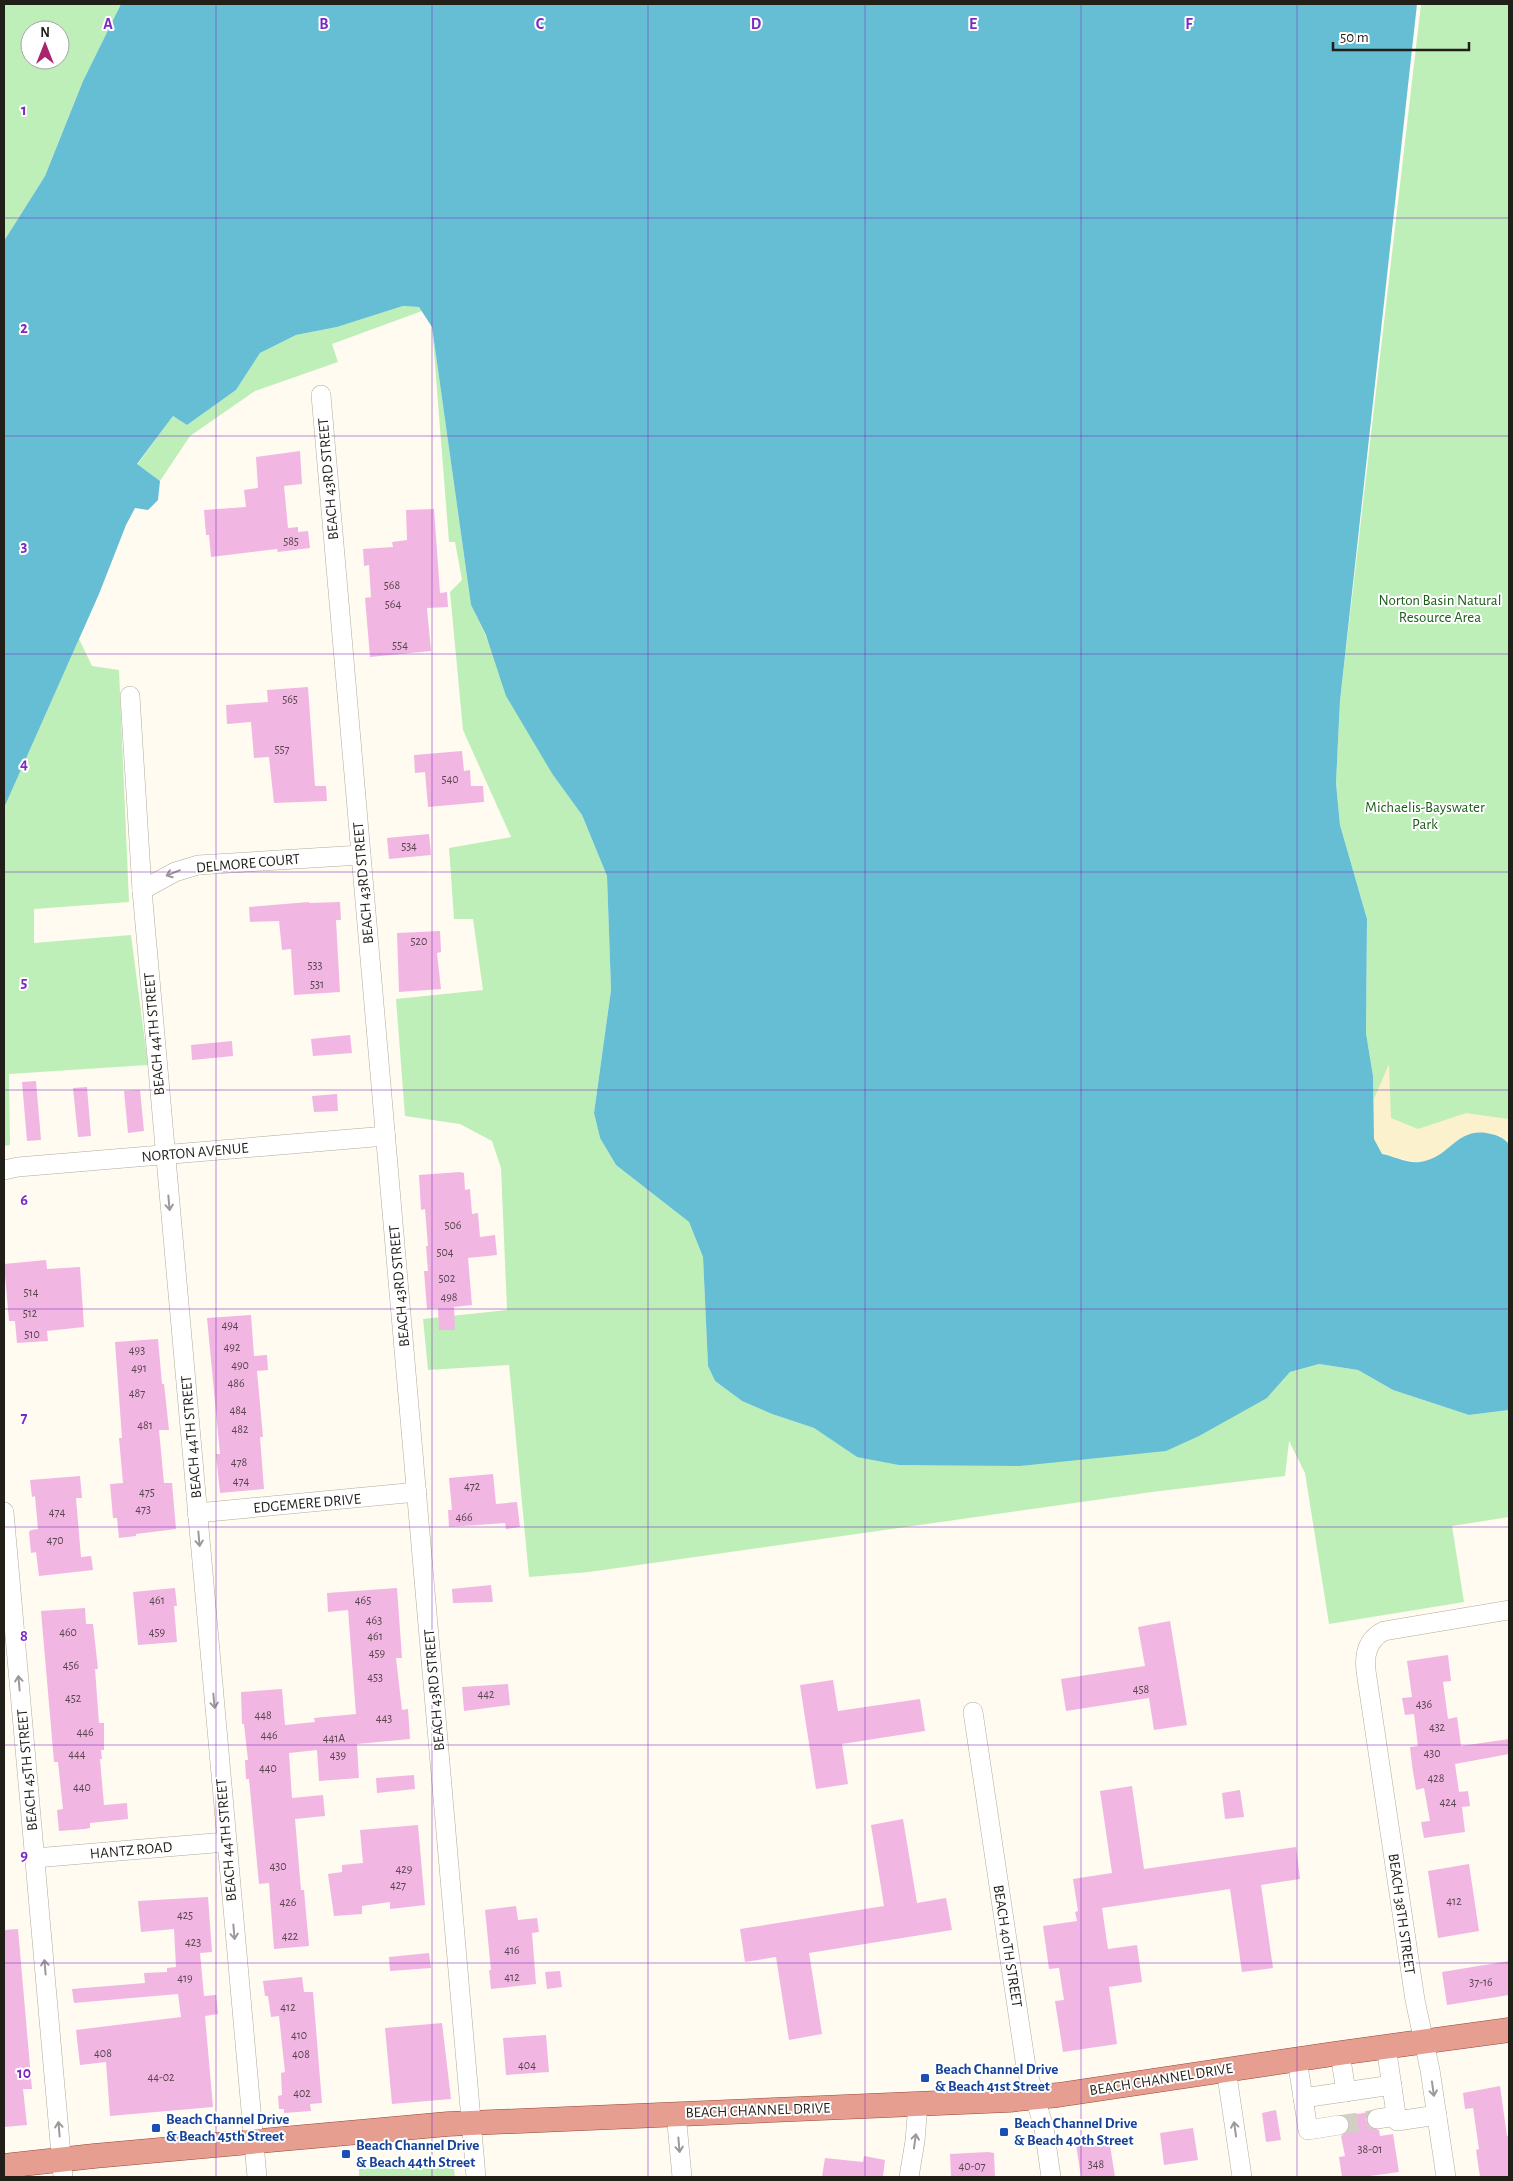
<svg xmlns="http://www.w3.org/2000/svg" width="1513" height="2181" font-family="'Alegreya Sans',sans-serif">
<style>
.green{fill:#beefb9;fill-rule:evenodd}
.sand{fill:#fbf1cc}
.water{fill:#66bed5}
.building{fill:#f2b6e3}
.lines{fill:none;stroke-linecap:round;stroke-linejoin:round}
.minor-tunnel{stroke:#d3cfc5;stroke-width:19;stroke-dasharray:19 9;stroke-linecap:butt}
.minor-casing{stroke:#b1ab9a;stroke-width:20}
.major-casing{stroke:#964838;stroke-width:25}
.minor{stroke:#fff;stroke-width:19}
.major{stroke:#e69e91;stroke-width:24}
.oneway{stroke:#9c9a98}
.grid{fill:none;stroke:#7b2cbf;stroke-width:1;stroke-opacity:0.55}
.transit-dot{fill:#1a4fb4;stroke:#fff;stroke-width:2}
.labels{text-anchor:middle;stroke-width:4;stroke-linejoin:round;paint-order:stroke}
.number-label{font-size:12px;fill:#56454c}
.street-label{font-size:15px;fill:#221f19;stroke:#fff}
.park-label{font-size:15px;fill:#1b5d18;stroke:#fff}
.transit-label{font-size:15px;font-weight:bold;fill:#164399;stroke:#fff;text-anchor:start}
.grid-label{font-size:16px;text-anchor:middle;font-weight:bold;fill:#7b2cbf;stroke:#fff;stroke-width:4;stroke-linejoin:round;paint-order:stroke}
</style>
<rect width="100%" height="100%" fill="#fffbf0"/>
<g class="green">
<path d="M4,4H121L83,81L45,176L4,241ZM30,30H60V60H30Z"/>
<path d="M1421,4H1509V1144L1500,1135L1374,1139L1373,1076L1366,1033L1367,919L1340,825L1336,783L1340,701Z"/>
<path d="M403,306L419,307L422,311L332,344L338,362L255,391L190,436L160,481L137,465L173,416L187,425L236,390L260,353L296,335L337,327Z"/>
<path d="M432,327L471,605L553,775L582,815L607,876L611,990L594,1113L600,1138L616,1165L689,1222L703,1257L708,1366L715,1381L742,1401L772,1414L814,1428L857,1457L1267,1398L1290,1372L1319,1364L1358,1370L1393,1390L1469,1415L1509,1410V1517L1452,1526L1464,1602L1329,1624L1305,1473L1289,1441L1285,1476L1152,1492L589,1572L529,1577L509,1365L428,1370L423,1319L507,1310L501,1168L492,1141L460,1124L405,1116L396,999L483,990L473,919H454L449,848L511,837L463,730L450,592L462,580L455,542H449Z"/>
<path d="M79,639L92,666L119,670L129,902L34,909V943L131,935L148,1065L9,1074L10,1145L4,1146V808Z"/>
<path d="M453,2160L455,2177H359V2167Z"/>
</g>
<path class="sand" d="M1389,1064L1391,1118L1418,1129L1466,1113L1509,1119V1144L1500,1135L1464,1136L1439,1157L1419,1163L1382,1154L1374,1139L1373,1101Z"/>
<path class="water" d="M121,4H1417L1340,701L1336,783L1340,825L1367,919L1366,1033L1373,1076L1374,1139L1382,1154C1393,1156 1409,1164 1420,1162C1450,1158 1455,1129 1486,1133C1497,1135 1501,1136 1509,1144V1410L1469,1415L1393,1390L1358,1370L1319,1364L1290,1372L1267,1398L1199,1436L1166,1451L1020,1466L899,1465L857,1457L814,1428L772,1414L742,1401L715,1381L708,1366L703,1257L689,1222L616,1165L600,1138L594,1113L611,990L607,876L582,815L553,775L506,696L486,635L471,605L432,327L419,307L403,306L337,327L296,335L260,353L236,390L187,425L173,416L137,464L160,481L158,500L148,510L135,508L126,525L99,594L4,808V241L45,176L83,81Z"/>
<g class="building">
<path d="M300,451L302,484L284,486L288,528L298,527V532L308,531L310,548L278,552L277,549L211,557L209,535H206L204,510L246,507L244,490L258,488L256,457Z"/>
<path d="M434,509L440,593L447,592L448,607L427,608L431,651L370,657L365,598L371,597L369,565L364,566L363,549L393,547L392,542L407,540L406,510Z"/>
<path d="M308,687L315,786H326L327,801L274,803L269,757L254,758L251,722L227,724L226,705L268,702L267,690Z"/>
<path d="M462,751L464,771L470,770L471,786H483L484,802L428,807L425,772L415,773L414,755Z"/>
<path d="M429,834L431,855L389,859L387,838Z"/>
<path d="M309,902V903L340,902L341,920H336L340,992L294,995L291,949L282,950L279,921L250,922L249,907Z"/>
<path d="M440,931L441,952L437,953L441,989L399,992L397,933Z"/>
<path d="M350,1035L352,1053L313,1056L311,1039Z"/>
<path d="M232,1041L233,1056L192,1060L191,1045Z"/>
<path d="M36,1081L41,1140L27,1141L22,1082Z"/>
<path d="M87,1087L91,1136L78,1137L73,1088Z"/>
<path d="M140,1090L144,1131L128,1133L124,1091Z"/>
<path d="M337,1094L338,1111L314,1112L312,1096Z"/>
<path d="M460,1172L464,1173L465,1190L470,1189L472,1214L478,1213L480,1237L495,1235L497,1255L468,1258L472,1305L454,1307L455,1330H439L438,1308L427,1309L424,1271H428L426,1246H428L425,1209L421,1210L419,1175Z"/>
<path d="M46,1260L47,1269L80,1267L84,1327L47,1331L48,1341L17,1343L15,1321H9L4,1264Z"/>
<path d="M251,1315L254,1356L267,1355L268,1370L257,1371L263,1437H260L264,1489L220,1493L216,1454H220L207,1318Z"/>
<path d="M158,1339L162,1384H164L169,1430H159L164,1483H172L176,1529L136,1534V1536L119,1538L117,1518H113L110,1484L123,1483L119,1438H122L115,1342Z"/>
<path d="M493,1474L496,1504L517,1502L520,1527L506,1529L505,1523L449,1527L448,1510H452L449,1478Z"/>
<path d="M80,1476L82,1498H76L81,1557L91,1556L93,1570L39,1576L36,1552L31,1553L29,1532L31,1530L38,1529L35,1496L32,1497L30,1480Z"/>
<path d="M491,1585L493,1602L453,1603L452,1589Z"/>
<path d="M175,1588L177,1606H174L177,1642L138,1645L133,1592Z"/>
<path d="M397,1588L402,1658H396L402,1710L408,1709L410,1739L357,1744L359,1778L319,1781L317,1750L289,1753L292,1798L323,1795L325,1816L295,1819L301,1890H304L309,1946L274,1949L269,1883L259,1884L249,1779H246L245,1760H248L244,1724H242L241,1692L282,1689L285,1725L315,1722L314,1718L356,1714L348,1610L328,1612L327,1593Z"/>
<path d="M85,1608L86,1624H93L98,1669H95L99,1723H104V1750H101L102,1759H100L104,1805L127,1803L128,1819L90,1823V1828L85,1829L59,1831L57,1810L63,1809L58,1762H54L41,1611Z"/>
<path d="M1170,1621L1187,1725L1154,1730L1149,1698L1066,1711L1061,1679L1145,1666L1138,1627Z"/>
<path d="M1448,1655L1451,1681L1443,1682L1448,1719L1457,1717L1461,1746L1509,1739V1754L1455,1764L1459,1792L1468,1791L1470,1806L1462,1807L1465,1832L1424,1838L1421,1822L1430,1821L1424,1788L1416,1790L1412,1765L1410,1747L1418,1746L1414,1714L1405,1715L1402,1698L1412,1697L1407,1661Z"/>
<path d="M833,1680L838,1711L920,1699L925,1731L842,1744L848,1784L816,1789L800,1685Z"/>
<path d="M508,1684L510,1705L464,1711L462,1687Z"/>
<path d="M414,1775L415,1789L377,1793L376,1778Z"/>
<path d="M1132,1786L1144,1869L1296,1847L1300,1879L1261,1885L1273,1968L1242,1972L1230,1889L1102,1908L1108,1949L1137,1945L1142,1982L1109,1987L1117,2044L1063,2052L1055,2001L1064,2000L1059,1968L1049,1969L1043,1926L1077,1921L1075,1912L1078,1911L1073,1879L1112,1873L1100,1791Z"/>
<path d="M1240,1790L1244,1817L1225,1819L1222,1793Z"/>
<path d="M903,1819L917,1903L946,1898L952,1930L809,1953L822,2034L789,2040L776,1957L745,1962L740,1929L884,1906L871,1825Z"/>
<path d="M418,1825L425,1905L390,1909V1902L362,1906V1914L334,1916L328,1874L342,1872V1865L363,1863L360,1830Z"/>
<path d="M1469,1864L1479,1931L1438,1938L1428,1871Z"/>
<path d="M208,1897L212,1952L200,1953L204,1996L216,1995L218,2014L205,2016L213,2107L110,2116L106,2062L80,2065L76,2030L181,2017L178,1994L74,2003L72,1989L145,1983L144,1973L167,1972V1968L176,1967L174,1929L141,1932L138,1901Z"/>
<path d="M516,1906L518,1920L537,1918L539,1932L532,1933L536,1984L491,1989L489,1970H491L485,1910Z"/>
<path d="M18,1929L32,2089H23L27,2125L4,2127V1930Z"/>
<path d="M429,1953L431,1968L390,1971L389,1957Z"/>
<path d="M1509,1961V1995L1447,2005L1442,1972Z"/>
<path d="M560,1971L562,1987L547,1989L545,1972Z"/>
<path d="M302,1977L304,1992H313L322,2103L310,2104L311,2111L284,2113V2109H279L278,2096L282,2095L281,2073L285,2072L279,2016L271,2017L268,1996H265L263,1981Z"/>
<path d="M442,2023L451,2099L392,2104L385,2028Z"/>
<path d="M546,2035L549,2072L506,2075L503,2038Z"/>
<path d="M1500,2086L1507,2136H1509V2177H1480L1476,2150L1479,2149L1473,2108L1465,2109L1463,2093Z"/>
<path d="M1276,2110L1281,2140L1266,2142L1262,2113Z"/>
<path d="M1369,2112L1366,2120L1369,2126L1379,2130L1380,2136L1393,2134L1399,2172L1363,2177H1342L1339,2157L1345,2156L1341,2136L1349,2129L1350,2124L1345,2116Z"/>
<path d="M1193,2128L1198,2160L1164,2165L1160,2133Z"/>
<path d="M1109,2139L1115,2177H1081L1076,2144Z"/>
<path d="M988,2152L994,2153L995,2177H951L950,2154Z"/>
<path d="M864,2156L885,2160L883,2177H822L825,2158L863,2162Z"/>
</g>
<g class="lines">
<path class="minor-tunnel" d="M1339,2125L1377,2119"/>
<g class="minor-casing">
<g id="minor">
<path d="M321,395L476,2177"/>
<path d="M130,696L142,890L257,2177"/>
<path d="M142,890L175,872L198,865L361,855"/>
<path d="M4,1170L18,1167L386,1136"/>
<path d="M4,1512L63,2177"/>
<path d="M197,1513L417,1492"/>
<path d="M973,1712L1026,2067L1044,2128L1051,2177"/>
<path d="M35,1858L226,1842"/>
<path d="M1386,2046L1397,2121L1437,2115"/>
<path d="M1340,2053L1346,2092"/>
<path d="M1297,2059L1308,2130L1339,2125"/>
<path d="M1226,2069L1242,2177"/>
<path d="M1303,2098L1392,2085"/>
<path d="M676,2113L682,2177"/>
<path d="M1377,2119L1396,2116"/>
<path d="M909,2177L915,2141L918,2104"/>
<path d="M1446,2177L1430,2070L1415,2000L1366,1671C1364,1654 1368,1639 1384,1631L1509,1610"/>
</g>
</g>
<g class="major-casing">
<path id="major" d="M4,2166L94,2156L448,2124L1009,2100L1058,2095L1340,2053L1509,2030"/>
</g>
<use href="#minor" class="minor"/>
<use href="#major" class="major"/>
</g>
<defs><path id="oneway-shaft" d="M-6 0H5M1.5-3L5.5 0L1.5 3" fill="none" stroke-width="1.6" stroke-linecap="round" stroke-linejoin="round" transform="scale(1.25)"/></defs>
<g class="oneway">
<use href="#oneway-shaft" transform="translate(173 873) rotate(158)"/>
<use href="#oneway-shaft" transform="translate(169 1203) rotate(85)"/>
<use href="#oneway-shaft" transform="translate(199 1539) rotate(85)"/>
<use href="#oneway-shaft" transform="translate(19 1683) rotate(-95)"/>
<use href="#oneway-shaft" transform="translate(214 1701) rotate(85)"/>
<use href="#oneway-shaft" transform="translate(234 1932) rotate(85)"/>
<use href="#oneway-shaft" transform="translate(45 1967) rotate(-95)"/>
<use href="#oneway-shaft" transform="translate(1433 2089) rotate(82)"/>
<use href="#oneway-shaft" transform="translate(59 2129) rotate(-95)"/>
<use href="#oneway-shaft" transform="translate(1235 2129) rotate(-98)"/>
<use href="#oneway-shaft" transform="translate(915 2141) rotate(-82)"/>
<use href="#oneway-shaft" transform="translate(679 2145) rotate(85)"/>
</g>
<path class="grid" d="M216,4V2177M432,4V2177M648,4V2177M865,4V2177M1081,4V2177M1297,4V2177M4,218H1509M4,436H1509M4,654H1509M4,872H1509M4,1090H1509M4,1309H1509M4,1527H1509M4,1745H1509M4,1963H1509"/>
<g class="transit-dot">
<rect x="920" y="2073" width="10" height="10" rx="2.5"/>
<rect x="151" y="2123" width="10" height="10" rx="2.5"/>
<rect x="999" y="2127" width="10" height="10" rx="2.5"/>
<rect x="341" y="2149" width="10" height="10" rx="2.5"/>
</g>
<g class="labels">
<g class="number-label">
<text x="291" y="545">585</text>
<text x="392" y="589">568</text>
<text x="393" y="608">564</text>
<text x="400" y="649">554</text>
<text x="290" y="703">565</text>
<text x="282" y="753">557</text>
<text x="450" y="783">540</text>
<text x="409" y="850">534</text>
<text x="419" y="945">520</text>
<text x="315" y="969">533</text>
<text x="317" y="988">531</text>
<text x="453" y="1229">506</text>
<text x="445" y="1256">504</text>
<text x="447" y="1282">502</text>
<text x="31" y="1296">514</text>
<text x="449" y="1301">498</text>
<text x="30" y="1317">512</text>
<text x="230" y="1329">494</text>
<text x="32" y="1338">510</text>
<text x="232" y="1351">492</text>
<text x="137" y="1354">493</text>
<text x="240" y="1369">490</text>
<text x="139" y="1372">491</text>
<text x="236" y="1387">486</text>
<text x="137" y="1397">487</text>
<text x="238" y="1414">484</text>
<text x="145" y="1429">481</text>
<text x="240" y="1433">482</text>
<text x="239" y="1466">478</text>
<text x="241" y="1485">474</text>
<text x="472" y="1490">472</text>
<text x="147" y="1496">475</text>
<text x="143" y="1513">473</text>
<text x="57" y="1516">474</text>
<text x="464" y="1521">466</text>
<text x="55" y="1544">470</text>
<text x="157" y="1604">461</text>
<text x="363" y="1604">465</text>
<text x="374" y="1624">463</text>
<text x="68" y="1636">460</text>
<text x="157" y="1636">459</text>
<text x="375" y="1640">461</text>
<text x="377" y="1657">459</text>
<text x="71" y="1669">456</text>
<text x="375" y="1681">453</text>
<text x="1141" y="1693">458</text>
<text x="486" y="1698">442</text>
<text x="73" y="1702">452</text>
<text x="1424" y="1708">436</text>
<text x="263" y="1719">448</text>
<text x="384" y="1722">443</text>
<text x="1437" y="1731">432</text>
<text x="85" y="1736">446</text>
<text x="269" y="1739">446</text>
<text x="334" y="1742">441A</text>
<text x="1432" y="1757">430</text>
<text x="77" y="1758">444</text>
<text x="338" y="1759">439</text>
<text x="268" y="1772">440</text>
<text x="1436" y="1782">428</text>
<text x="82" y="1791">440</text>
<text x="1448" y="1806">424</text>
<text x="278" y="1870">430</text>
<text x="404" y="1873">429</text>
<text x="398" y="1889">427</text>
<text x="1454" y="1905">412</text>
<text x="288" y="1906">426</text>
<text x="185" y="1919">425</text>
<text x="290" y="1940">422</text>
<text x="193" y="1946">423</text>
<text x="512" y="1954">416</text>
<text x="512" y="1981">412</text>
<text x="185" y="1982">419</text>
<text x="1481" y="1986">37-16</text>
<text x="288" y="2011">412</text>
<text x="299" y="2039">410</text>
<text x="103" y="2057">408</text>
<text x="301" y="2058">408</text>
<text x="527" y="2069">404</text>
<text x="161" y="2081">44-02</text>
<text x="302" y="2097">402</text>
<text x="1370" y="2153">38-01</text>
<text x="1096" y="2168">348</text>
<text x="972" y="2170">40-07</text>
</g>
<g class="street-label">
<text transform="translate(328 479) rotate(-95)" y="5">BEACH 43RD STREET</text>
<text transform="translate(248 863) rotate(-5)" y="5">DELMORE COURT</text>
<text transform="translate(363 883) rotate(-95)" y="5">BEACH 43RD STREET</text>
<text transform="translate(154 1034) rotate(-95)" y="5">BEACH 44TH STREET</text>
<text transform="translate(195 1152) rotate(-5)" y="5">NORTON AVENUE</text>
<text transform="translate(399 1286) rotate(-95)" y="5">BEACH 43RD STREET</text>
<text transform="translate(191 1437) rotate(-95)" y="5">BEACH 44TH STREET</text>
<text transform="translate(307 1503) rotate(-5)" y="5">EDGEMERE DRIVE</text>
<text transform="translate(434 1690) rotate(-95)" y="5">BEACH 43RD STREET</text>
<text transform="translate(27 1770) rotate(-95)" y="5">BEACH 45TH STREET</text>
<text transform="translate(226 1840) rotate(-95)" y="5">BEACH 44TH STREET</text>
<text transform="translate(131 1850) rotate(-5)" y="5">HANTZ ROAD</text>
<text transform="translate(1402 1914) rotate(82)" y="5">BEACH 38TH STREET</text>
<text transform="translate(1008 1946) rotate(81)" y="5">BEACH 40TH STREET</text>
<text transform="translate(1161 2079) rotate(-9)" y="5">BEACH CHANNEL DRIVE</text>
<text transform="translate(758 2110) rotate(-2)" y="5">BEACH CHANNEL DRIVE</text>
</g>
<g class="park-label">
<text x="1440" y="605">Norton Basin Natural<tspan x="1440" dy="17">Resource Area</tspan></text>
<text x="1425" y="812">Michaelis-Bayswater<tspan x="1425" dy="17">Park</tspan></text>
</g>
<g class="transit-label">
<text x="935" y="2074">Beach Channel Drive<tspan x="935" dy="17">&amp; Beach 41st Street</tspan></text>
<text x="166" y="2124">Beach Channel Drive<tspan x="166" dy="17">&amp; Beach 45th Street</tspan></text>
<text x="1014" y="2128">Beach Channel Drive<tspan x="1014" dy="17">&amp; Beach 40th Street</tspan></text>
<text x="356" y="2150">Beach Channel Drive<tspan x="356" dy="17">&amp; Beach 44th Street</tspan></text>
</g>
</g>
<g class="grid-label">
<text x="108" y="29">A</text>
<text x="324" y="29">B</text>
<text x="540" y="29">C</text>
<text x="756" y="29">D</text>
<text x="973" y="29">E</text>
<text x="1189" y="29">F</text>
<text x="24" y="115">1</text>
<text x="24" y="333">2</text>
<text x="24" y="551">3</text>
<text x="24" y="769">4</text>
<text x="24" y="987">5</text>
<text x="24" y="1205">6</text>
<text x="24" y="1423">7</text>
<text x="24" y="1641">8</text>
<text x="24" y="1860">9</text>
<text x="24" y="2078">10</text>
</g>
<rect width="1513" height="2181" fill="none" stroke="#221f19" stroke-width="10"/>
<g transform="translate(45 45)"><circle r="24" fill="#ffffff" stroke="#a7a5a3"/>
<path d="M0-4L9 19L0 12L-9 19Z" fill="#aa246c"/>
<text y="-8" font-size="14" font-weight="bold" text-anchor="middle" fill="#221f19">N</text>
</g>
<path d="M1333 42v8h136v-8" fill="none" stroke="#221f19" stroke-width="2.5"/>
<text x="1340" y="42" font-size="15" fill="#221f19" stroke="#ffffff" stroke-width="4" paint-order="stroke">50 m</text>
</svg>
